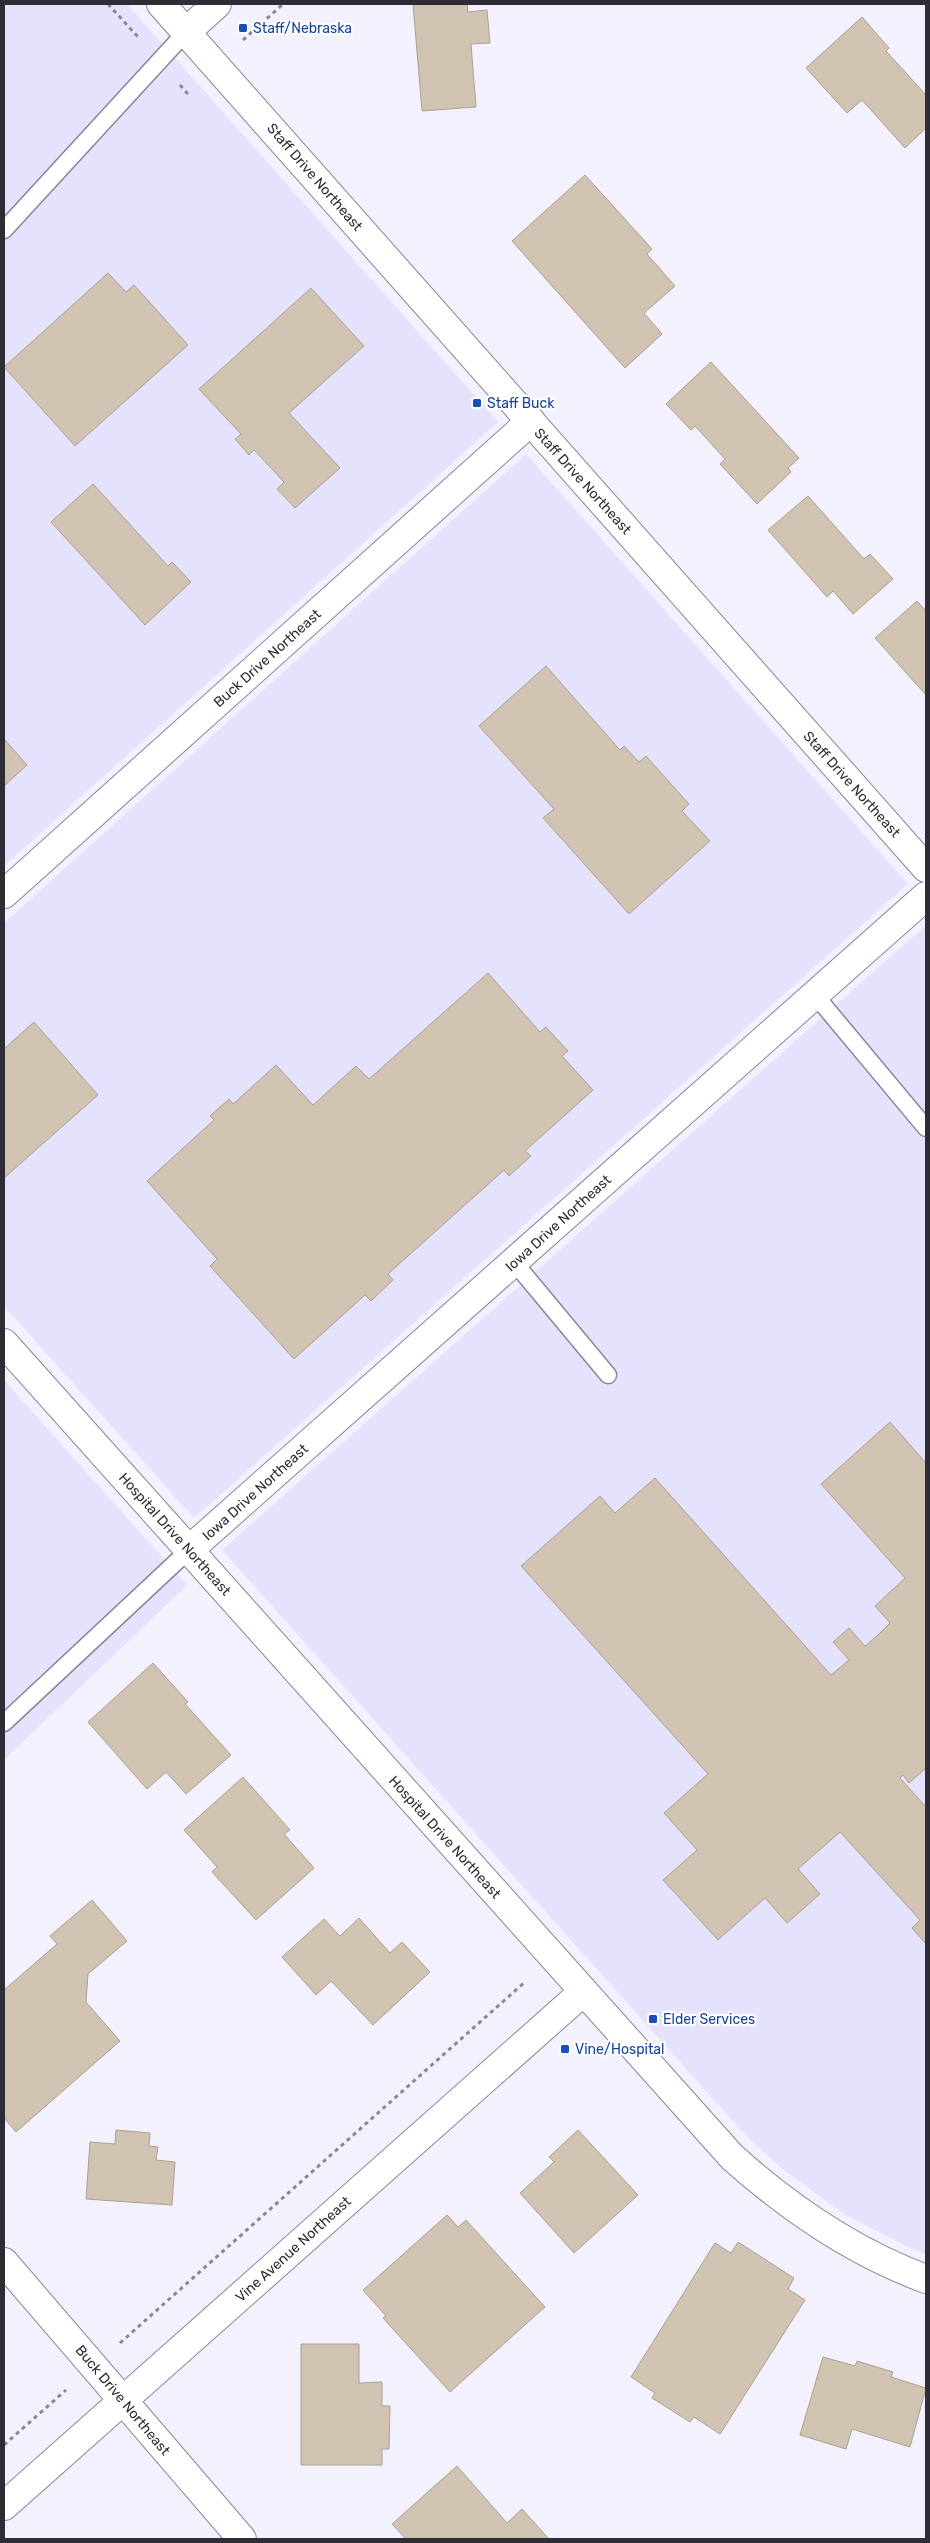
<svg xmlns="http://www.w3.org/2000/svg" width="930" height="2543" font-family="Rubik,sans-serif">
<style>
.built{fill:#e5e2fe}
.building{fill:#d1c3b2;stroke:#ada090}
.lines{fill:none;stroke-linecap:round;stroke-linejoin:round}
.lane-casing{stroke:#878598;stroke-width:19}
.street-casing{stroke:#878598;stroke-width:30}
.path{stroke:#898892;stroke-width:3;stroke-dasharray:4 4;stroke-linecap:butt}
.lane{stroke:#fff;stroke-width:16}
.street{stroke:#fff;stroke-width:28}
.transit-dot{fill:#1a4fb4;stroke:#fff;stroke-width:2}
.labels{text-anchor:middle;stroke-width:4.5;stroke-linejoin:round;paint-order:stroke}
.transit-label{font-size:14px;fill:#164399;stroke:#fff;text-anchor:start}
.street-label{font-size:14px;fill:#2e2d35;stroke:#fff}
</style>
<rect width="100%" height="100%" fill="#f2f1fd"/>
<g class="built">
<path d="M4,4H127L498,422L4,866Z"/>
<path d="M526,454L908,884L194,1518L4,1306V923Z"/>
<path d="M926,925V2254L908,2247L844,2214L784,2170L749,2139L222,1550Z"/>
<path d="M4,1380L187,1585L4,1760Z"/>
</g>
<g class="building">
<path d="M413,4H467L468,12L487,10L490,43L471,44L476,107L422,111Z"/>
<path d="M862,17L889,48L886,51L926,95V128L905,148L862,100L847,113L806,68Z"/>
<path d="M585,175L652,249L647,254L675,286L644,313L662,334L625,368L512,241Z"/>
<path d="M108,273L126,292L134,285L188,345L75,446L4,367Z"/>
<path d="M311,288L364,346L289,413L340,468L295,508L277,489L284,482L254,450L249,455L235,439L241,434L199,389Z"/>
<path d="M711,362L799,458L788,468L791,472L757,504L720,464L725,459L695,426L691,430L666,404Z"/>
<path d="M93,484L168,566L172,562L191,582L145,625L51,522Z"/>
<path d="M808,496L864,559L870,554L893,579L853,614L833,591L827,597L768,530Z"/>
<path d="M917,601L926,611V695L875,638Z"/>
<path d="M546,666L620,750L624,746L639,762L646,756L689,804L682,811L710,841L629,914L543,818L554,809L479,726Z"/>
<path d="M4,739L27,765L4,786Z"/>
<path d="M488,973L540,1032L546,1027L568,1051L562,1056L593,1090L525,1151L531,1156L509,1176L504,1170L388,1274L393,1280L371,1301L365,1295L294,1359L210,1266L217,1259L147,1181L214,1120L210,1116L229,1099L233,1104L276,1065L313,1105L356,1066L369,1079Z"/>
<path d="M34,1022L98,1095L4,1178V1049Z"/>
<path d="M890,1422L926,1463V1768L909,1783L903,1775L900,1778L926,1807V1944L912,1928L920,1920L840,1832L798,1869L820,1894L787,1923L765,1898L718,1940L663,1880L697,1850L664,1813L708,1774L521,1566L600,1496L615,1513L655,1478L831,1675L849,1660L833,1642L849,1628L865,1646L877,1636L890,1623L875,1606L905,1578L821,1484Z"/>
<path d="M153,1663L188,1702L185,1704L231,1755L186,1794L166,1772L147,1789L88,1722Z"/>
<path d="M243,1777L290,1830L284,1834L314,1868L256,1920L212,1872L217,1867L184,1830Z"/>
<path d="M92,1900L127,1941L88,1974L86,2002L120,2041L16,2132L4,2118V1990L57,1944L50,1936Z"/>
<path d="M359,1918L390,1953L402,1942L430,1972L373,2025L331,1981L316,1995L282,1957L324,1919L340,1936Z"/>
<path d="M116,2130L150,2133L149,2146L158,2147L156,2160L175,2162L172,2205L86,2199L90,2142L115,2144Z"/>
<path d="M578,2130L638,2195L574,2253L520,2193L554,2162L549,2157Z"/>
<path d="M447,2215L458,2227L466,2220L545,2307L450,2392L383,2318L386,2316L363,2290Z"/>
<path d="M738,2242L794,2278L788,2289L805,2300L720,2434L694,2417L690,2422L652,2398L655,2393L631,2377L715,2243L731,2253Z"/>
<path d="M301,2344H359V2383L382,2382V2406H390L389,2449H382V2465H301Z"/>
<path d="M823,2357L855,2366L857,2361L893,2372L891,2377L926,2388L910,2447L852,2429L846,2449L800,2435Z"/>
<path d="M457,2466L507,2523L522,2509L549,2539H406L392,2524Z"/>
</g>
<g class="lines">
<g class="lane-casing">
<g id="lane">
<path d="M4,230L186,32"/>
<path d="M815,995L926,1128"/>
<path d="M514,1262L608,1375"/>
<path d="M4,1723L189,1550"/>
</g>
</g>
<g class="street-casing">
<g id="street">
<path d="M161,4L926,868"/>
<path d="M186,32L217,4"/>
<path d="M4,894L531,421"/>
<path d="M4,1343L732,2157C790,2209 853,2252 926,2279"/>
<path d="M189,1550L926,896"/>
<path d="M4,2262L242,2539"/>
<path d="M4,2506L583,1992"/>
</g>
</g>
<g class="path">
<path d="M108,4L138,37"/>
<path d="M243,40L283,4"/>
<path d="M180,85L187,93L189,91"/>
<path d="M120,2343L526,1981"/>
<path d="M4,2445L66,2390"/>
</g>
<use href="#lane" class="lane"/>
<use href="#street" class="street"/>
</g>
<g class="transit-dot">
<rect x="238" y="23" width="10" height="10" rx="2.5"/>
<rect x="472" y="398" width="10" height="10" rx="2.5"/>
<rect x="648" y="2014" width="10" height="10" rx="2.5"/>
<rect x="560" y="2044" width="10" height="10" rx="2.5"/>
</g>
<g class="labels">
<g class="transit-label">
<text x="253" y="33">Staff/Nebraska</text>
<text x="487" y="408">Staff Buck</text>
<text x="663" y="2024">Elder Services</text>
<text x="575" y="2054">Vine/Hospital</text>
</g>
<g class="street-label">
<text transform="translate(315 177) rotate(49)" y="5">Staff Drive Northeast</text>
<text transform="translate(583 481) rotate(48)" y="5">Staff Drive Northeast</text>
<text transform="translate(267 658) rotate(-42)" y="5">Buck Drive Northeast</text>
<text transform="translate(852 784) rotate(48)" y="5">Staff Drive Northeast</text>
<text transform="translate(558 1223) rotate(-42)" y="5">Iowa Drive Northeast</text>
<text transform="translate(255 1492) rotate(-42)" y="5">Iowa Drive Northeast</text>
<text transform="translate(175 1534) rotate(48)" y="5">Hospital Drive Northeast</text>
<text transform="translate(445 1837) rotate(48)" y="5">Hospital Drive Northeast</text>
<text transform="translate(293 2249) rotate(-42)" y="5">Vine Avenue Northeast</text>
<text transform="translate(123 2400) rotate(50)" y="5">Buck Drive Northeast</text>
</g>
</g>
<rect width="930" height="2543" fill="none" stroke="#2e2d35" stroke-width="10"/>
</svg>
